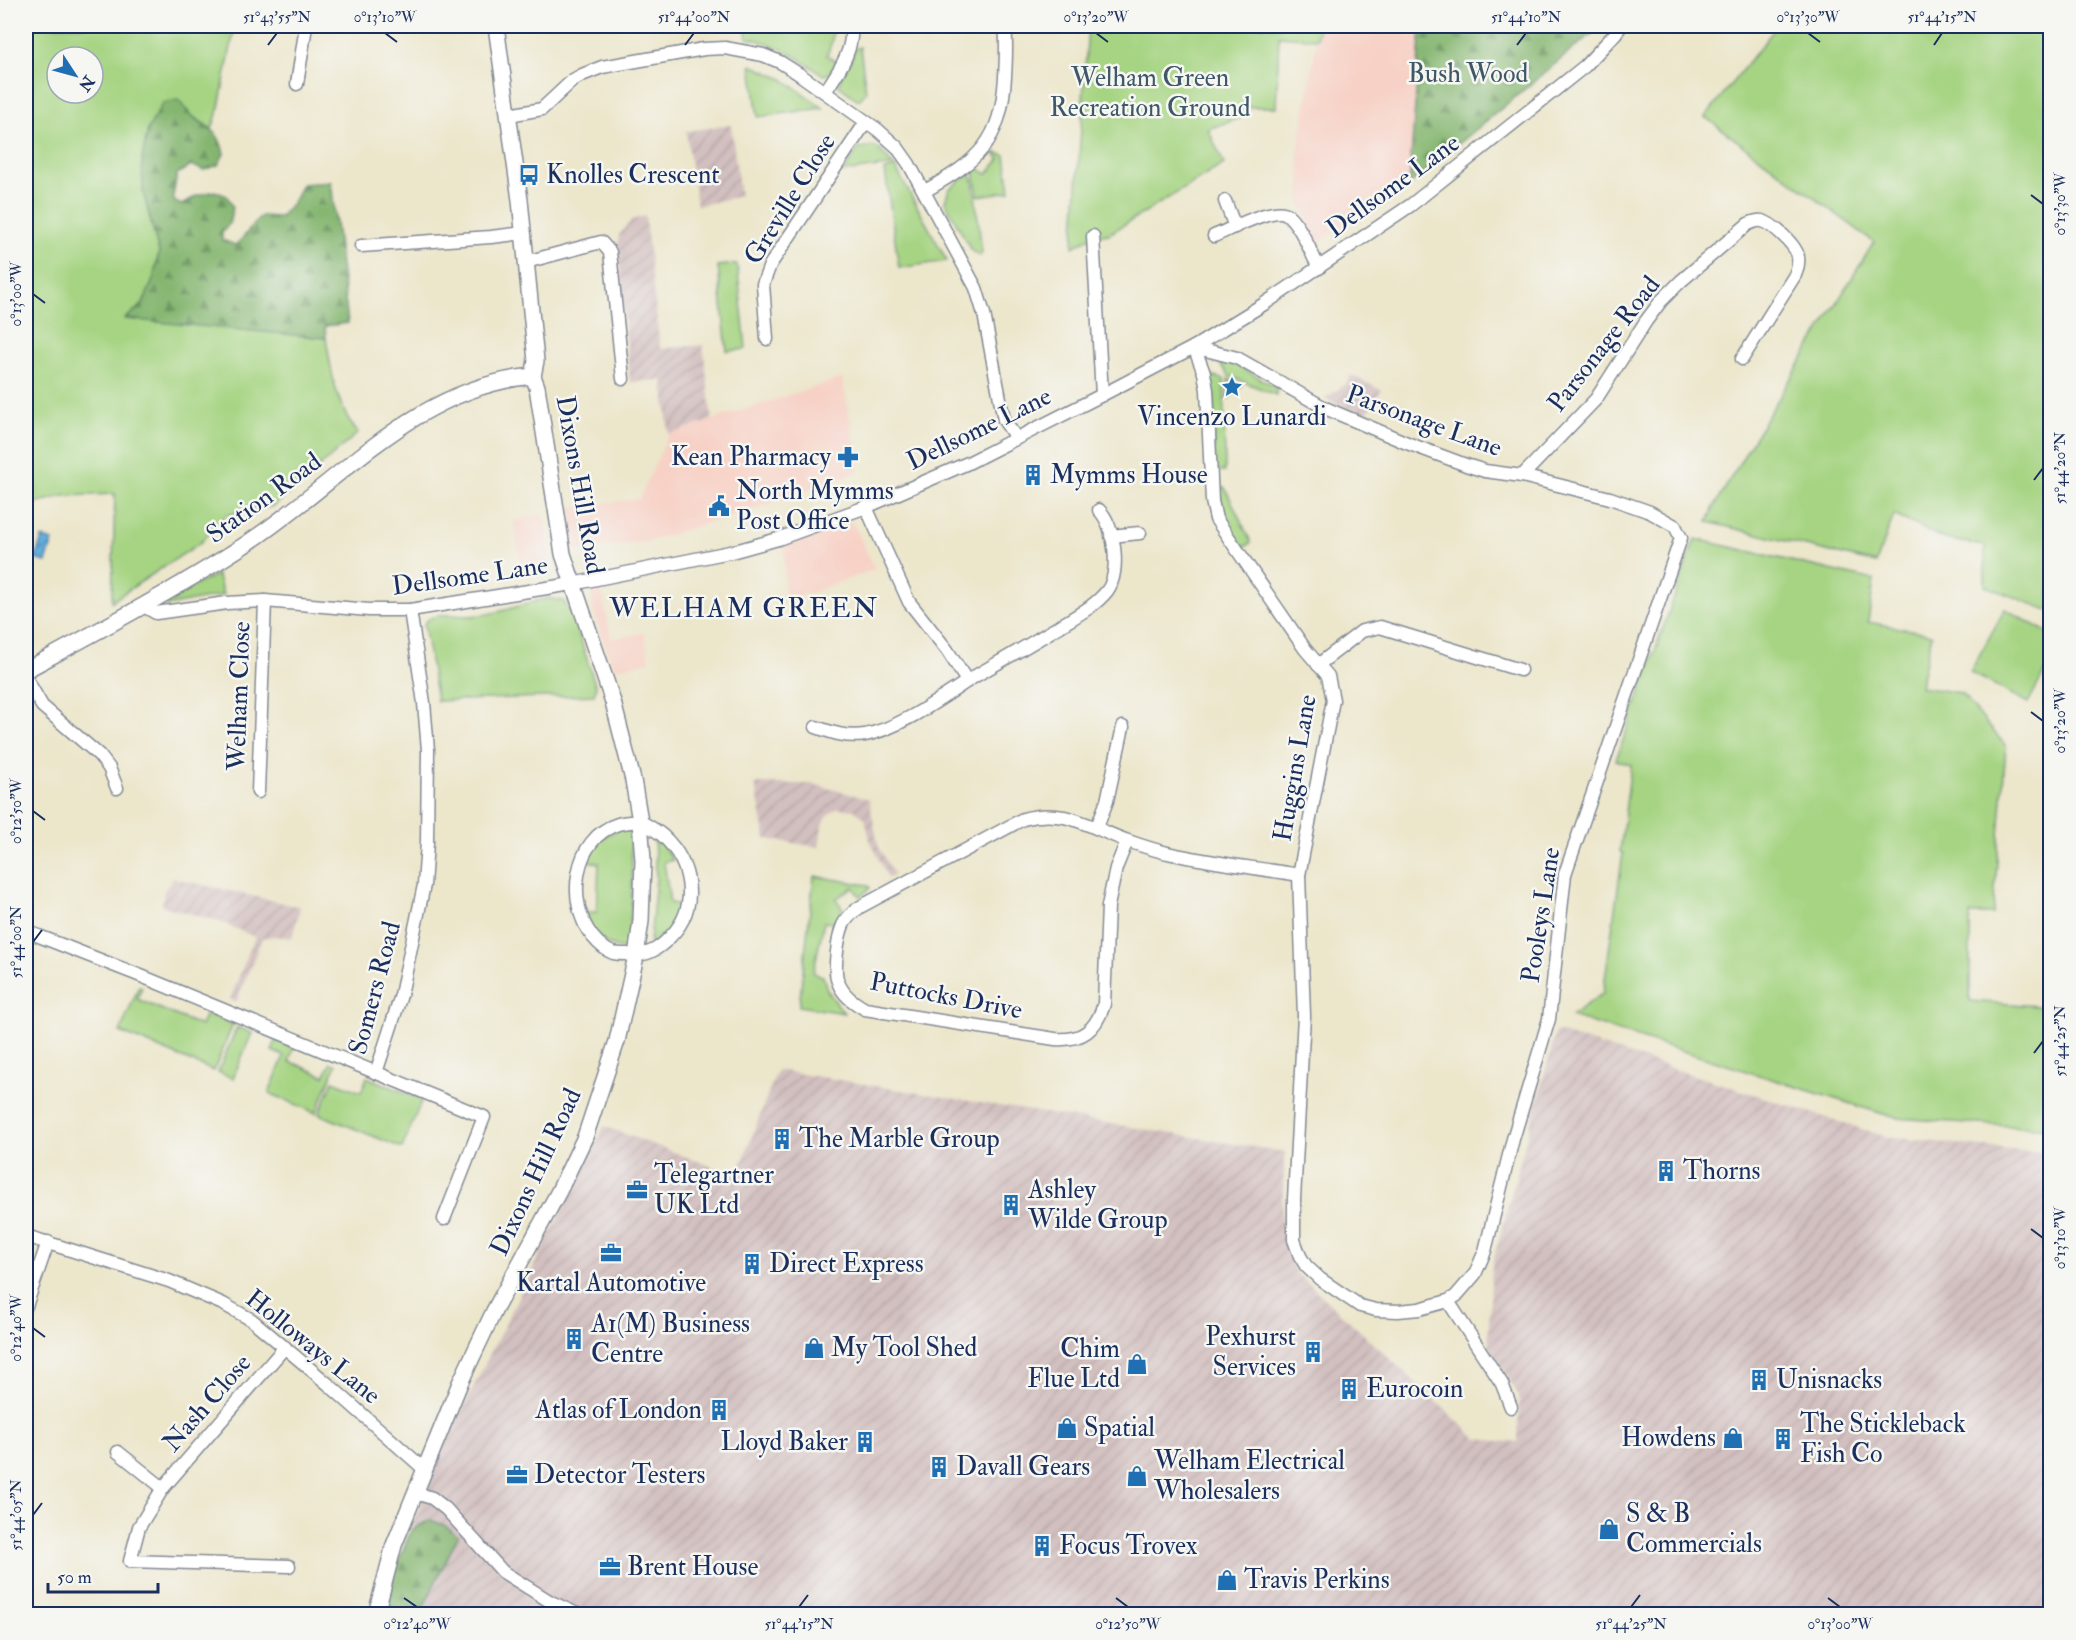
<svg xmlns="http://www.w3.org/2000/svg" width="2076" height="1640" font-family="'IM FELL Double Pica',serif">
  <defs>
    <pattern id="industrial-furrows" width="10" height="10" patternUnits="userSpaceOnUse" patternTransform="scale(1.5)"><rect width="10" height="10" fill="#d2bfbf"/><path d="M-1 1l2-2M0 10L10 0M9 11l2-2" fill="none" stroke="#b4a4a7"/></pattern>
    <pattern id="forest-firs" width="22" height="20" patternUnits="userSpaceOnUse" patternTransform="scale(1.5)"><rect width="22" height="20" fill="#84b670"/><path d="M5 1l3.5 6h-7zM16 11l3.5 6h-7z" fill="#6b945f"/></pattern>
    <pattern id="water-waves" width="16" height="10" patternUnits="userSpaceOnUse" patternTransform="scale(1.5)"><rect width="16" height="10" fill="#62aedb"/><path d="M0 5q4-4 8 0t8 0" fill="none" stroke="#508eb5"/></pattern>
  </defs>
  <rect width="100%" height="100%" fill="#f6f6f2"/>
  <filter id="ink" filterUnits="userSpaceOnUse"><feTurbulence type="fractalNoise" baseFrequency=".0167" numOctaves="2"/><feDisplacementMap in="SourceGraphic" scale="12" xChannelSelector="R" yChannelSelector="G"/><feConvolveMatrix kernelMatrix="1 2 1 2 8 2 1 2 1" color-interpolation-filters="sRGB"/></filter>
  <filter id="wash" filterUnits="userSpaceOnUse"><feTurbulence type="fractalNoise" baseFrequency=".008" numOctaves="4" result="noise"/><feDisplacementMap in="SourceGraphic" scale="24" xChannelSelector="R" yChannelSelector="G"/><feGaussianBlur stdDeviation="1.35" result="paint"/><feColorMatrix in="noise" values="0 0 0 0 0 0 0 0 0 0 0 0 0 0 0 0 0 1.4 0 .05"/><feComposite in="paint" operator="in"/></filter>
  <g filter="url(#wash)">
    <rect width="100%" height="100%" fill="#ece6cb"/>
    <!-- built -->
    <g fill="#f7d1c6">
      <polygon points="1319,26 1421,26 1409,185 1315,245 1301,205 1298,151"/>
      <polygon points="842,378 860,471 761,507 645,542 577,551 570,507 639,499 669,434"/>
      <polygon points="543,514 550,554 548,567 546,573 541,576 531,578 520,558 514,521"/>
      <polygon points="852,521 875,569 785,602 784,547"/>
      <polygon points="601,589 611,639 644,633 650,661 614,669 592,608 591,595 593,590"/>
    </g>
    <!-- industrial -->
    <g fill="url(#industrial-furrows)">
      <polygon points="731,125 740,196 697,206 686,131"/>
      <polygon points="645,216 660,349 703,345 712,420 669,434 663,380 630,382 618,245 619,235 631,220"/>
      <polygon points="1351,375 1381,390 1371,408 1364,416 1325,399 1346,384"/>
      <polygon points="755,784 812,784 869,799 878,845 894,875 888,878 870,840 865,818 854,810 838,808 829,814 822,825 819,847 766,839"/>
      <polygon points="173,878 300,907 292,938 274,936 262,938 236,1002 230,999 255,937 218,921 162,906 164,891"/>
      <polygon points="1556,1031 1887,1137 2033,1152 2050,1149 2050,1614 386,1614 394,1573 434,1466 604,1126 737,1176 777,1070 1285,1152 1281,1232 1295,1271 1477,1439 1518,1443 1519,1396 1488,1344 1492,1264"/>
    </g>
    <!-- green -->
    <g fill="#a6d482" stroke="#608270" stroke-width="1.5" fill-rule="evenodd">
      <path d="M26,26h209l-16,81 -7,22 -21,-14 -48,77 16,60 -6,28 -10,24 -17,14 200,20c5,33 10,69 32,95l-84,73 -48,9 -26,28 -88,58 3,-107 -51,2 -38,9zM57,57h36v36h-36z"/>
      <path d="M745,26h88l-1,15 -5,14 10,7 -8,12 -6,1c-24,-17 -46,-32 -76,-37z"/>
      <polygon points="1088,26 1319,26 1316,39 1279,36 1276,107 1243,107 1245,116 1208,129 1224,164 1109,234 1093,236 1073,247"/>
      <polygon points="1777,26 2050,26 2050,611 1985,586 1985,546 1945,539 1894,515 1876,563 1708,522 1714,507 1749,447 1874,242 1705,117"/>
      <path d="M860,47l6,45 -6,7h-3l-18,-13c2,-14 13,-23 16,-37z"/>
      <polygon points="751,65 783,79 823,108 758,117"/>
      <polygon points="873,146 879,149 893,165 843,172 858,149"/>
      <polygon points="993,152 1005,155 1010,191 978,196 974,171 977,167 987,174 1000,159"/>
      <polygon points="895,167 898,172 947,261 899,268 885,170"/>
      <polygon points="969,174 973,179 982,252 980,256 971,250 945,202 949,189"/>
      <polygon points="737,264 746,349 727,351 718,266"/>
      <polygon points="1218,361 1234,364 1276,387 1276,395 1229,376"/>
      <polygon points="1210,376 1224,379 1225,472 1217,470 1214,466 1214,394"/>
      <polygon points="1228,379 1242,386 1227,399"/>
      <path d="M1215,487l10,1 26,54 -4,4 -7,1c-13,-19 -21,-37 -25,-60z"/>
      <polygon points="1695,539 1874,580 1868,622 1932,634 1920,687 1961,693 2006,746 1993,914 1970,914 1970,1001 2050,1007 2050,1129 1896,1118 1571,1016 1603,993 1623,853 1620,852 1631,765 1616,760"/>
      <polygon points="217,574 223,595 167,606 165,601"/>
      <path d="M547,598l16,3 9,12 24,74 -2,8 -157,6 -13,-77c8,-13 31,-8 44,-8 27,-1 53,-11 79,-18z"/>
      <polygon points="2005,609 2050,634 2050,662 2028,703 1970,672"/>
      <path d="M624,826l6,3c3,39 3,79 -3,118l-4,2c-18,-2 -34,-18 -37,-37h11l2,-49 -13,-2 10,-20z"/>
      <path d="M654,838l5,2 14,20 -9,2 6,41 11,2c-4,17 -15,30 -29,40l-2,-3 6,-63z"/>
      <polygon points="814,876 868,885 870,888 860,897 853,887 836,899 843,909 834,923 824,922 813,973 823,976 827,990 844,1013 799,1006"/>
      <polygon points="139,986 142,987 137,999 201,1026 206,1013 233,1024 214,1071 120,1032"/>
      <polygon points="237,1027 252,1033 233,1078 218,1072"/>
      <polygon points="276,1040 294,1048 289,1061 324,1076 331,1063 336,1065 316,1113 269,1093 284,1056 272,1051"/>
      <polygon points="367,1077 422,1100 402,1148 319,1114 333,1081 361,1092"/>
    </g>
    <!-- forest -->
    <g fill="url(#forest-firs)" stroke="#507267" stroke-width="1.5">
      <polygon points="1421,26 1601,26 1409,185"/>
      <path d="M178,100c5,5 8,10 13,15 17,15 27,12 33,39l-6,11 -15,5 -12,-5 -14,9 -4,22 2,6 7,3 14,-9 19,-5 12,5 6,11 -4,17 -7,9v7l13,5c11,-8 16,-20 27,-29l18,1 14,-16 8,-17 29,-2 17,141 -23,3 1,12 -201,-19 18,-15 10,-24 6,-28 -16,-60 -1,-33 6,-30 15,-26z"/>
      <polygon points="430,1520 444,1525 458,1536 420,1614 386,1614 394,1573 411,1530"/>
    </g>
    <!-- water -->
    <polygon fill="url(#water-waves)" stroke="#3e6e9c" stroke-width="1.5" points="42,538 53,541 46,562 35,559"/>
  </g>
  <g filter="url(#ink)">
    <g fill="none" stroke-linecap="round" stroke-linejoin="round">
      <defs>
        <g id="minor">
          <polyline points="297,84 306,26"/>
          <path d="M825,92c13,-20 29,-41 26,-66"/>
          <polyline points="509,115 542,109 573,80 582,75 602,67 704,49 725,48 763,55 780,62 799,74 878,130 897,147 909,164 976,288 984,314 1004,420 1016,438"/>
          <path d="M925,191c54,-31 76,-49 80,-114 1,-17 2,-34 0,-51"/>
          <polyline points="1225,201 1235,227"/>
          <polyline points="1093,236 1102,395"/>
          <path d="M1214,236c15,-6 62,-32 74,-21 14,13 22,36 31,53"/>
          <polyline points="361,246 491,237 524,233"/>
          <polyline points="526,262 601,242 610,252 623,379"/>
          <polyline points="767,339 763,284 770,265 866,122"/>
          <polygon points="1194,347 1237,358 1325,408 1407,443 1466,465 1485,471 1522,476 1610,498 1650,512 1675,526 1681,538 1565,874 1549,1019 1513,1139 1485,1251 1475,1274 1456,1296 1448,1301 1419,1309 1398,1311 1376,1310 1360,1306 1320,1279 1306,1266 1300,1256 1294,1240 1294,1199 1304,1016 1299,875 1333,700 1328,676 1305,649 1216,519 1212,501 1207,390 1204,373"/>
          <path d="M1522,476l74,-77 50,-78 15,-20 20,-20 67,-57c5,-2 9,-4 14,-3 10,2 35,25 36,36 1,6 -1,13 -3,18l-53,84"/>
          <polyline points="866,507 909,602 947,650 967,681"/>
          <polyline points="1111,536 1140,533"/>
          <polyline points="145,604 149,609 156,613 227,603 265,601 369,610 410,610 572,584 735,551 778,539 866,507 968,463 1102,395 1194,347 1264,304 1411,205 1585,66 1615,34 1621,26"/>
          <polyline points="1318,665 1362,631 1380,627 1520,670"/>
          <polyline points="26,678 42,706 99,755 109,768 117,788"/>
          <path d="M816,727c17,6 31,11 49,8 37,-7 80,-40 112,-60 28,-16 55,-32 83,-49 16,-10 35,-20 47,-35 14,-18 8,-66 -8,-81"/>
          <polyline points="258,792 265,601"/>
          <path d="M640,821c8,5 16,9 23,15 29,27 37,71 7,101 -13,14 -25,20 -44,17 -4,0 -9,0 -13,-1 -9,-3 -16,-11 -21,-17 -26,-33 -19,-98 26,-112 7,-2 15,-2 22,-3z"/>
          <polyline points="1097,827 1107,801 1123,727"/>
          <path d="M1127,841l-11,27 -8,38 -4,98c-8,26 -22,37 -49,35l-190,-30c-12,-7 -22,-14 -27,-27 -5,-12 0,-45 5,-57 4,-8 10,-13 17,-18l163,-88c43,-12 67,9 105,22 14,5 30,10 44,13 42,9 85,14 127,21"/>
          <polyline points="26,931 141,976 484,1117 444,1219"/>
          <polyline points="376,1073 401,995 424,885 427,843 428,750 424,703 410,610"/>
          <polyline points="26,1236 169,1281 223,1304 252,1320 328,1384 424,1469"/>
          <polyline points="1448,1301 1502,1384 1511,1407"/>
          <polyline points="26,1306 48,1242"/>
          <polyline points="285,1347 163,1488 139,1527 130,1561 289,1566"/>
          <polyline points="118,1452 163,1488"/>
          <polyline points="416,1493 432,1498 446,1509 503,1572 551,1602 577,1614"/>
        </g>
        <g id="tertiary">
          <path d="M26,670c72,-39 147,-79 217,-124 94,-60 170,-159 290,-170"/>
          <polyline points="376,1614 394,1545 460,1383 494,1311 559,1191 585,1137 617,1041 636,956 641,921 643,860 640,821 633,780 613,702 563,554 537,387 533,376 536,361 520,200 496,26"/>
        </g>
      </defs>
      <!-- minor casing -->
      <use href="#minor" stroke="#848a94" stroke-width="15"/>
      <!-- tertiary casing -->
      <use href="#tertiary" stroke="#848a94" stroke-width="18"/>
      <!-- minor -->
      <use href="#minor" stroke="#fff" stroke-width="12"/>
      <!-- tertiary -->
      <use href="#tertiary" stroke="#fff" stroke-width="15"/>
    </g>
  </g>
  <!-- ticks -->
  <path fill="none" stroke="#1b2f5e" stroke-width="2" d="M385,33l12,9M1096,33l12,9M1808,33l12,9M268,45l9,-12M685,45l9,-12M1517,45l9,-12M1934,45l8,-12M2031,195l12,9M33,294l12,9M2034,480l9,-12M2031,712l12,9M33,811l12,9M33,942l9,-12M2034,1053l9,-12M2031,1229l12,9M33,1328l12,9M33,1515l9,-12M404,1598l13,9M1116,1598l12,9M1828,1598l12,9M799,1607l9,-12M1631,1607l9,-12"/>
  <!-- icons -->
  <defs>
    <symbol id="bus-bare" viewBox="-9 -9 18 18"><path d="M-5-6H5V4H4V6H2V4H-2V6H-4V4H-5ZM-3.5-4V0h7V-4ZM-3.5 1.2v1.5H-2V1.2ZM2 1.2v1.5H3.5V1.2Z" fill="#1f6fb2" stroke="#f6f6f2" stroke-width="2.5" paint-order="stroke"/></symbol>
    <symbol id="sight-bare" viewBox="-9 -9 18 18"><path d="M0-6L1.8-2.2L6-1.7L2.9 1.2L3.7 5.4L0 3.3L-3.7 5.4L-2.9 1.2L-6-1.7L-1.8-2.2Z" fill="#1f6fb2" stroke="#f6f6f2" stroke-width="2.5" paint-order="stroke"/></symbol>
    <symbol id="pharmacy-bare" viewBox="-9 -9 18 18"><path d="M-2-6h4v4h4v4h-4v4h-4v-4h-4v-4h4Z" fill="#1f6fb2" stroke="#f6f6f2" stroke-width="2.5" paint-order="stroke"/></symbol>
    <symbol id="building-bare" viewBox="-9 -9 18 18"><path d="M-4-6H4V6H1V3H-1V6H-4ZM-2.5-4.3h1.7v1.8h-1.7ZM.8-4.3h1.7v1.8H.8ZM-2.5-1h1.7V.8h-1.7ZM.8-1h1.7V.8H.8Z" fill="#1f6fb2" stroke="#f6f6f2" stroke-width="2.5" paint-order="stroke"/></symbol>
    <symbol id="civic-bare" viewBox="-9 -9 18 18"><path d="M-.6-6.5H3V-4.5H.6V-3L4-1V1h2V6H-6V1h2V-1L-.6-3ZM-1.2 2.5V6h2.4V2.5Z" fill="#1f6fb2" stroke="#f6f6f2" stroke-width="2.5" paint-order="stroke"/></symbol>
    <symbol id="office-bare" viewBox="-9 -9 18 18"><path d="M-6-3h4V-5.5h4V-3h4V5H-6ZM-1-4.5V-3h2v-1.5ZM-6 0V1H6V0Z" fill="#1f6fb2" stroke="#f6f6f2" stroke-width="2.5" paint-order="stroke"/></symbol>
    <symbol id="shop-bare" viewBox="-9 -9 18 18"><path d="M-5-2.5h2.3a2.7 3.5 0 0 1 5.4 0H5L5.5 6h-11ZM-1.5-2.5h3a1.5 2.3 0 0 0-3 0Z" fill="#1f6fb2" stroke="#f6f6f2" stroke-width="2.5" paint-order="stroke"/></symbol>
  </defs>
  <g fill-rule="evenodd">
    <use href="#bus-bare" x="514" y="160" width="30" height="30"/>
    <use href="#sight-bare" x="1217" y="372" width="30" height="30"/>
    <use href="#pharmacy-bare" x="833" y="442" width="30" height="30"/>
    <use href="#building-bare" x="1018" y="460" width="30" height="30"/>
    <use href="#civic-bare" x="704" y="491" width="30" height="30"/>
    <use href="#building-bare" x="767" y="1124" width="30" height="30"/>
    <use href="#building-bare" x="1651" y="1156" width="30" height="30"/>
    <use href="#office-bare" x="622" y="1175" width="30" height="30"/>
    <use href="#building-bare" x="996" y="1190" width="30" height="30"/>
    <use href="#office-bare" x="596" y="1238" width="30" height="30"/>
    <use href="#building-bare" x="737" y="1249" width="30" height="30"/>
    <use href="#building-bare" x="559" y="1324" width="30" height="30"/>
    <use href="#shop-bare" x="799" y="1333" width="30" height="30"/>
    <use href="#building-bare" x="1298" y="1337" width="30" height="30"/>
    <use href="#shop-bare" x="1122" y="1349" width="30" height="30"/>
    <use href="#building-bare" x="1744" y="1365" width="30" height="30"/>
    <use href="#building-bare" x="1334" y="1374" width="30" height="30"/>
    <use href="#building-bare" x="704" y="1395" width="30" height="30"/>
    <use href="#shop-bare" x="1052" y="1413" width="30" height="30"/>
    <use href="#shop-bare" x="1718" y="1423" width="30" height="30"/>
    <use href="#building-bare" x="1768" y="1424" width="30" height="30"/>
    <use href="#building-bare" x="850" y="1427" width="30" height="30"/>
    <use href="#building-bare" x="924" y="1452" width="30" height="30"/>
    <use href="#office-bare" x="502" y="1460" width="30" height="30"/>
    <use href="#shop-bare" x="1122" y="1461" width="30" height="30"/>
    <use href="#shop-bare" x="1594" y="1514" width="30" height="30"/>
    <use href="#building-bare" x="1027" y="1531" width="30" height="30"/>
    <use href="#office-bare" x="595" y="1552" width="30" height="30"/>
    <use href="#shop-bare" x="1212" y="1565" width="30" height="30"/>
  </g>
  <g text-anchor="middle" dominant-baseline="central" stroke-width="5" stroke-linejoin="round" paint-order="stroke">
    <!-- park labels -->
    <g font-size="26" fill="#3e5867" stroke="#f6f6f2">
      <text x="1468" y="74">Bush Wood</text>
      <text x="1150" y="78">Welham Green<tspan x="1150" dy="30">Recreation Ground</tspan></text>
    </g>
    <!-- poi labels -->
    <g font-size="26" fill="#1b2f5e" stroke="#f6f6f2" text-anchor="start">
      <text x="546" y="175">Knolles Crescent</text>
      <text x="1232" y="417" text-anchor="middle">Vincenzo Lunardi</text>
      <text x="831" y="457" text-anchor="end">Kean Pharmacy</text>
      <text x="1050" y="475">Mymms House</text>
      <text x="736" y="491">North Mymms<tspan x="736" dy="30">Post Office</tspan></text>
      <text x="799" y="1139">The Marble Group</text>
      <text x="1683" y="1171">Thorns</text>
      <text x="654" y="1175">Telegartner<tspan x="654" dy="30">UK Ltd</tspan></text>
      <text x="1028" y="1190">Ashley<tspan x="1028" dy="30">Wilde Group</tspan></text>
      <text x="769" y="1264">Direct Express</text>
      <text x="611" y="1283" text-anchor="middle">Kartal Automotive</text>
      <text x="591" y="1324">A1(M) Business<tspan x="591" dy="30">Centre</tspan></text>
      <text x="1296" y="1337" text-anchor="end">Pexhurst<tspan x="1296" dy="30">Services</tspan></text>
      <text x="831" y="1348">My Tool Shed</text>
      <text x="1120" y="1349" text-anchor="end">Chim<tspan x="1120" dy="30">Flue Ltd</tspan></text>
      <text x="1776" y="1380">Unisnacks</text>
      <text x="1366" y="1389">Eurocoin</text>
      <text x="702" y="1410" text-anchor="end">Atlas of London</text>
      <text x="1800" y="1424">The Stickleback<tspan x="1800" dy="30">Fish Co</tspan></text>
      <text x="1084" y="1428">Spatial</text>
      <text x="1716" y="1438" text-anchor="end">Howdens</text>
      <text x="848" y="1442" text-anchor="end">Lloyd Baker</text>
      <text x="1154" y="1461">Welham Electrical<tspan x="1154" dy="30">Wholesalers</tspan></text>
      <text x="956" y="1467">Davall Gears</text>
      <text x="534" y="1475">Detector Testers</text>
      <text x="1626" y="1514">S &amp; B<tspan x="1626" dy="30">Commercials</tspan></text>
      <text x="1059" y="1546">Focus Trovex</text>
      <text x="627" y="1567">Brent House</text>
      <text x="1244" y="1580">Travis Perkins</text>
    </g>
    <!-- street labels -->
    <g font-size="26" fill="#1b2f5e" stroke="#f6f6f2">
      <text transform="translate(1393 186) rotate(-36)">Dellsome Lane</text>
      <text transform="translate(790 199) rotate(-58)">Greville Close</text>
      <text transform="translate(1604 344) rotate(-52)">Parsonage Road</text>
      <text transform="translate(1424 421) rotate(20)">Parsonage Lane</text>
      <text transform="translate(979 429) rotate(-26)">Dellsome Lane</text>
      <text transform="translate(580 485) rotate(80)">Dixons Hill Road</text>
      <text transform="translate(264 498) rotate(-36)">Station Road</text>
      <text transform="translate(470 576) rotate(-8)">Dellsome Lane</text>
      <text transform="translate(239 696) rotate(-88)">Welham Close</text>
      <text transform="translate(1295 768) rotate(-80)">Huggins Lane</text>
      <text transform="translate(1541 915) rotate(-81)">Pooleys Lane</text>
      <text transform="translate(375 988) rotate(-75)">Somers Road</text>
      <text transform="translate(946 996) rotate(11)">Puttocks Drive</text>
      <text transform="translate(536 1172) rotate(-65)">Dixons Hill Road</text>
      <text transform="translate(313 1347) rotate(39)">Holloways Lane</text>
      <text transform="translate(207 1403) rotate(-49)">Nash Close</text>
    </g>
    <!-- quarter labels -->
    <g font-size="28" letter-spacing="1.5" fill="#1b2f5e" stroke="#f6f6f2">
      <text x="744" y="608">WELHAM GREEN</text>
    </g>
  </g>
  <!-- margin -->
  <rect width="2076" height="1640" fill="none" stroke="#f6f6f2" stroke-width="66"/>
  <!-- north arrow -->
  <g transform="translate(75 75) rotate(126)"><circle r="28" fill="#f6f6f2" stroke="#9ea6b7" stroke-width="1.5"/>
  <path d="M0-4.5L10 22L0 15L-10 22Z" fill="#1f6fb2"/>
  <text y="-9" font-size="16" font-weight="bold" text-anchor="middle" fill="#1b2f5e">N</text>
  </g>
  <!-- scale -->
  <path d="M48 1583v9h110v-9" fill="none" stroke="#1b2f5e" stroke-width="3"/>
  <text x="57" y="1583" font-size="18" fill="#1b2f5e" stroke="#f6f6f2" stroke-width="4.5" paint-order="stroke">50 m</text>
  <rect x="33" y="33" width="2010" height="1574" fill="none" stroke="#1b2f5e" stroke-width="2"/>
  <g font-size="15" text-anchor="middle" fill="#1b2f5e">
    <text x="277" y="22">51°43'55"N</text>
    <text x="385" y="22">0°13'10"W</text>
    <text x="694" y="22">51°44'00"N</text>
    <text x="1096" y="22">0°13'20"W</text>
    <text x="1526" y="22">51°44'10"N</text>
    <text x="1808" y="22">0°13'30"W</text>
    <text x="1942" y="22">51°44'15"N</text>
    <text transform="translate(2060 204) rotate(-90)" y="5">0°13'30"W</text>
    <text transform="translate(16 294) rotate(-90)" y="5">0°13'00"W</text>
    <text transform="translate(2060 468) rotate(-90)" y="5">51°44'20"N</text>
    <text transform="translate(2060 721) rotate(-90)" y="5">0°13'20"W</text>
    <text transform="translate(16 811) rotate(-90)" y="5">0°12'50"W</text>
    <text transform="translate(16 942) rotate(-90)" y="5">51°44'00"N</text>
    <text transform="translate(2060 1041) rotate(-90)" y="5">51°44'25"N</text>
    <text transform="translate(2060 1238) rotate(-90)" y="5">0°13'10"W</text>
    <text transform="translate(16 1328) rotate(-90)" y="5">0°12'40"W</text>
    <text transform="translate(16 1515) rotate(-90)" y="5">51°44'05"N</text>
    <text x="417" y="1629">0°12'40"W</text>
    <text x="799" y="1629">51°44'15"N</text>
    <text x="1128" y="1629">0°12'50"W</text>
    <text x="1631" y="1629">51°44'25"N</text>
    <text x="1840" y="1629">0°13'00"W</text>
  </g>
</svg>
